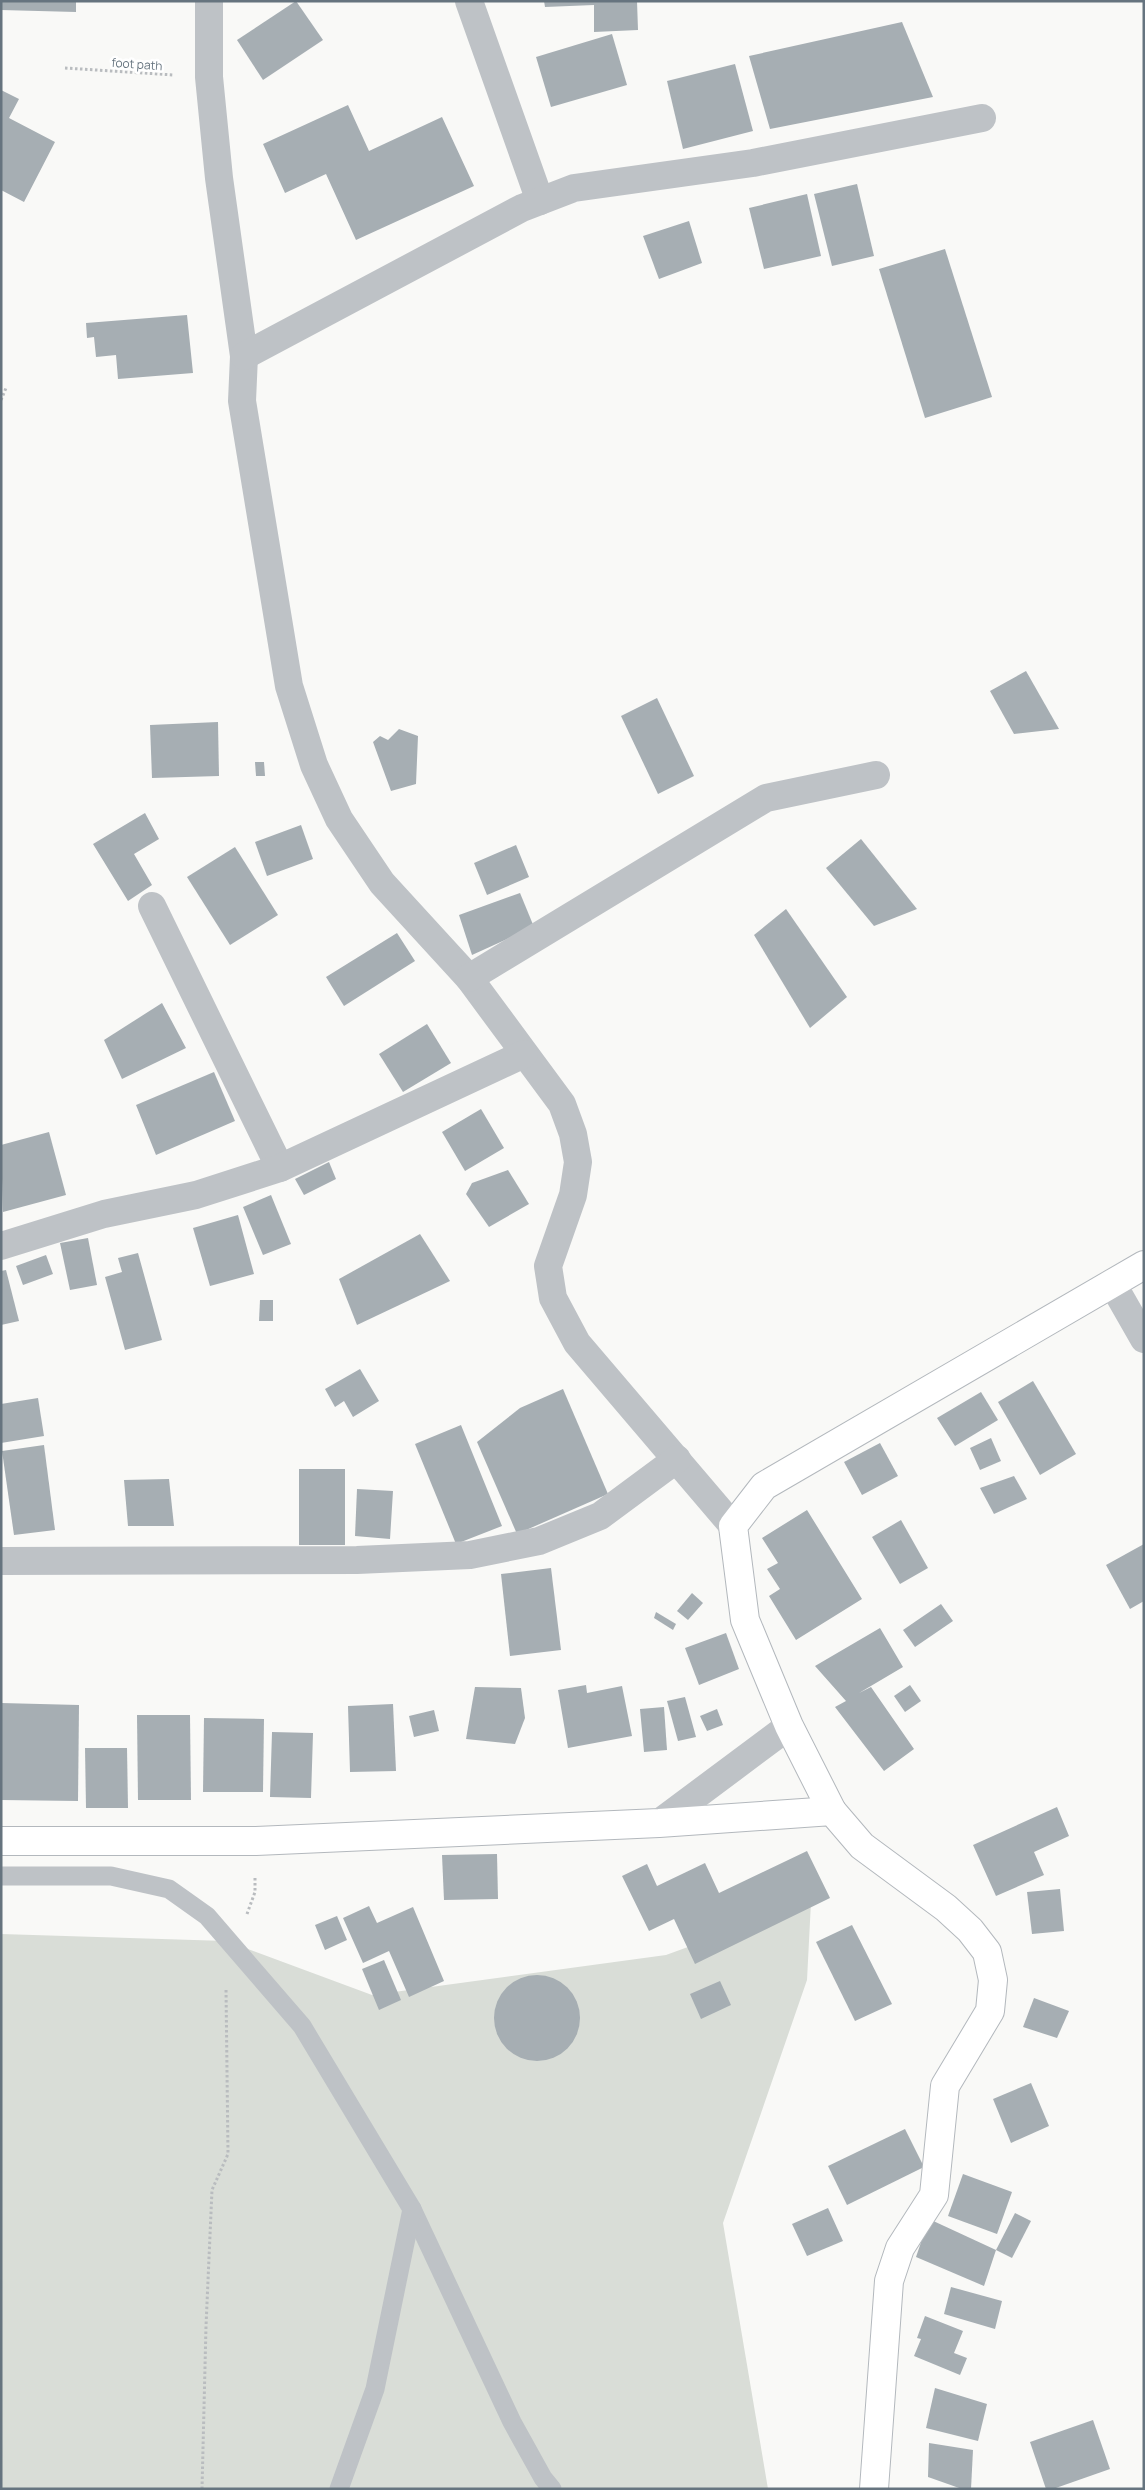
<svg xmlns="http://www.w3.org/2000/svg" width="1145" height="2490" font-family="Manrope,sans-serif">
  <rect width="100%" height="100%" fill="#f9f9f7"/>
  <!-- green -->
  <polygon fill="#d9ddd7" points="811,1902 807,1980 723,2223 768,2489 1,2489 1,1934 226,1941 372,1995 666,1955"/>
  <!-- building -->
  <g fill="#a6aeb3">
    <polygon points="1,1 76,1 76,12 1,10"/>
    <polygon points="296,1 323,40 263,80 237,40"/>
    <polygon points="544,1 637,1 638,30 594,32 594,5 545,7"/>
    <polygon points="902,22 933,97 770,129 749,56"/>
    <polygon points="612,34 627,85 551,107 536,57"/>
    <polygon points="735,64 753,131 683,149 667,81"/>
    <polygon points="1,90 19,99 9,118 55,142 24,202 1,190"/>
    <polygon points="348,105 369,151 442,117 474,186 356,240 326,174 285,193 263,144"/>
    <polygon points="857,184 874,256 832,266 814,194"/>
    <polygon points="807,194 821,256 764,269 749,208"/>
    <polygon points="689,221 702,263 659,279 643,236"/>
    <polygon points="945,249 992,397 925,418 879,269"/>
    <polygon points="187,315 193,373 118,379 116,355 96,357 94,337 87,338 86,323"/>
    <polygon points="1026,671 1059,729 1014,734 990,691"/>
    <polygon points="657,698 694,776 658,794 621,716"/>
    <polygon points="218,722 219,776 152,778 150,725"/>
    <polygon points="399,729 418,736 416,784 391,791 373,742 380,736 388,740"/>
    <polygon points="255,762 264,762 265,776 256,776"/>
    <polygon points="145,813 159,839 134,854 152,885 128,901 93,844"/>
    <polygon points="301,825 313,859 267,876 255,842"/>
    <polygon points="861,839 917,909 874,926 826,868"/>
    <polygon points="516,845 529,877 487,895 474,863"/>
    <polygon points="235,847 278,915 230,945 187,877"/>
    <polygon points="520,893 534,927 472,955 459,915"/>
    <polygon points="786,909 847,997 810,1028 754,935"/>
    <polygon points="397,933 415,961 344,1006 326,977"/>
    <polygon points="162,1003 186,1048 122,1079 104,1040"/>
    <polygon points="427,1024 451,1063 403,1092 379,1054"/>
    <polygon points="214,1072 235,1121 156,1155 136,1105"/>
    <polygon points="481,1109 504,1148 465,1171 442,1132"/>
    <polygon points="49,1132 66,1195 3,1212 1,1145"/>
    <polygon points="329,1162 336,1179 304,1195 295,1179"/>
    <polygon points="508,1170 529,1204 489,1227 466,1194 472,1183"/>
    <polygon points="271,1195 291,1244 263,1255 243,1207"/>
    <polygon points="238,1215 254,1274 210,1286 193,1228"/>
    <polygon points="420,1234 450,1281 357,1325 339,1279"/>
    <polygon points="88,1238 97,1285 70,1290 60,1243"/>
    <polygon points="138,1253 162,1340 125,1350 105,1277 122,1272 118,1258"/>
    <polygon points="46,1255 53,1274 23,1285 16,1266"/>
    <polygon points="6,1270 19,1321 1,1325 1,1271"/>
    <polygon points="260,1300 273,1300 273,1321 259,1321"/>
    <polygon points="360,1369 379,1401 353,1417 344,1401 335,1407 325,1389"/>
    <polygon points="1033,1381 1076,1454 1040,1475 998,1402"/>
    <polygon points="563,1389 608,1494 517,1534 477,1442 520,1408"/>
    <polygon points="981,1392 998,1420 955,1446 937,1418"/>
    <polygon points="38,1398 44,1436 1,1443 1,1404"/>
    <polygon points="461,1425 502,1526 456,1544 415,1444"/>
    <polygon points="991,1438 1001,1461 980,1470 970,1448"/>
    <polygon points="880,1443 898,1476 862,1495 844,1462"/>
    <polygon points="44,1445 55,1530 14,1535 2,1451"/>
    <rect x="299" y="1469" width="46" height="76"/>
    <polygon points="1014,1476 1027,1499 994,1514 980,1488"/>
    <polygon points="169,1479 174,1526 128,1526 124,1480"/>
    <polygon points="357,1489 393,1491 390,1539 355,1536"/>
    <polygon points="807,1510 862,1599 796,1640 769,1596 780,1589 767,1569 778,1563 762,1538"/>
    <polygon points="901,1520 928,1568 900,1584 872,1537"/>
    <polygon points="1144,1544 1144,1601 1130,1609 1106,1565"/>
    <polygon points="551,1568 561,1650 510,1656 501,1574"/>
    <polygon points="692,1593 703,1603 688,1620 677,1611"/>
    <polygon points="941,1604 953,1621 915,1647 903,1630"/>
    <polygon points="656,1612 676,1624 673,1630 654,1618"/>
    <polygon points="880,1628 903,1667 859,1693 871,1687 914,1749 884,1771 835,1707 846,1701 815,1666"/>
    <polygon points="726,1633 739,1669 699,1685 685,1648"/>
    <polygon points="586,1685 587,1693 622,1686 632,1736 568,1748 558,1690"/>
    <polygon points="910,1685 921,1701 905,1712 894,1696"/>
    <polygon points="475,1687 521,1688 525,1718 515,1744 466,1739"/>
    <polygon points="685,1697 696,1737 678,1741 667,1701"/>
    <polygon points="1,1703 79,1705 78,1801 1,1800"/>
    <polygon points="393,1704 396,1771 350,1772 348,1706"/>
    <polygon points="664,1707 667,1750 644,1752 640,1709"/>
    <polygon points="717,1709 723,1725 707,1731 700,1716"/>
    <polygon points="434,1710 439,1731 414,1737 409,1716"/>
    <polygon points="137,1715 190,1715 191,1800 138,1800"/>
    <polygon points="204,1718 264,1719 263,1792 203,1792"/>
    <polygon points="272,1732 313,1733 311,1798 270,1797"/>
    <polygon points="85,1748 127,1748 128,1808 86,1808"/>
    <polygon points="1057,1807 1069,1836 1034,1852 1044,1875 996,1896 973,1845"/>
    <polygon points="807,1851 830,1898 695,1964 674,1919 649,1931 622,1876 647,1864 657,1886 705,1863 719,1893"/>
    <polygon points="497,1854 498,1899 444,1900 442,1855"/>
    <polygon points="1060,1889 1064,1931 1032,1934 1027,1892"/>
    <polygon points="369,1906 377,1923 413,1907 444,1981 409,1997 389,1951 363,1963 343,1918"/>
    <polygon points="337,1916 347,1940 325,1950 315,1925"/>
    <polygon points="852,1925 892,2004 855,2021 816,1942"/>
    <polygon points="384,1960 401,2000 379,2010 362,1969"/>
    <circle cx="537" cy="2018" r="43"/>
    <polygon points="720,1981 731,2005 701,2019 690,1994"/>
    <polygon points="1034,1998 1069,2011 1057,2038 1023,2027"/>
    <polygon points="1031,2083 1049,2126 1011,2143 993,2099"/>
    <polygon points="905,2129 924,2167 847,2205 828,2166"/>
    <polygon points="963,2174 1012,2192 997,2234 948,2216"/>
    <polygon points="828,2208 843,2241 807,2256 792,2224"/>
    <polygon points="1015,2213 1031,2221 1012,2258 996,2250"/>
    <polygon points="929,2219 996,2250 984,2286 916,2257"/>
    <polygon points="951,2287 1002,2301 995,2329 944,2314"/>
    <polygon points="925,2316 963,2331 954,2353 967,2358 960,2375 914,2356 921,2339 917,2338"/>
    <polygon points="935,2388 987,2404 978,2441 926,2428"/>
    <polygon points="1093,2420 1110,2469 1053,2489 1046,2489 1030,2442"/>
    <polygon points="929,2443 973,2450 971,2489 962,2489 928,2477"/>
  </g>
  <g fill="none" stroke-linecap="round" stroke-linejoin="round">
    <defs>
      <g id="secondary">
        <polyline points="832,1811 789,1726 745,1620 733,1526 764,1486 1144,1265"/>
        <polyline points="1,1841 256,1841 659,1823 832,1811 862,1846 946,1908 970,1930 987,1952 993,1980 990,2011 945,2086 934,2195 900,2248 889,2281 874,2489"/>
      </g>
    </defs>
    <!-- secondary casing -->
    <use href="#secondary" stroke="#b3b8bd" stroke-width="30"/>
    <!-- path -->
    <g stroke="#b9bcbf" stroke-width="3" stroke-dasharray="2.5 2.5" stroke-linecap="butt">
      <polyline points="65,68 174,75"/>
      <polyline points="1,400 6,388"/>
      <polyline points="247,1914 255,1892 255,1877"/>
      <polyline points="202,2489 206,2326 212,2190 228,2154 226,1988"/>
    </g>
    <!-- lane -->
    <g stroke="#bec2c6" stroke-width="19">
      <polyline points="1,1876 111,1876 169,1889 207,1916 302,2026 412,2209 512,2422 543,2478 552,2489"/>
      <polyline points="339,2489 375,2389 412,2209"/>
    </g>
    <!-- street -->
    <g stroke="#bec2c6" stroke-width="28">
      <polyline points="209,1 209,77 219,178 244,356 242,401 289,686 314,765 339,819 382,883 469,978 562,1104 573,1134 578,1162 573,1195 548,1266 553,1298 577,1343 733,1526"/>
      <polyline points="469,1 540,201"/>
      <polyline points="244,356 522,208 574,188 753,163 982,118"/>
      <polyline points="152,906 280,1168"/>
      <polyline points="469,978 766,798 876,775"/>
      <polyline points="1,1246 104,1214 196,1195 280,1168 524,1054"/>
      <polyline points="1112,1283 1144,1339"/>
      <polyline points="1,1561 357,1560 470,1555 539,1541 600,1516 677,1459"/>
      <polyline points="659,1823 789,1726"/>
    </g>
    <!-- secondary -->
    <use href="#secondary" stroke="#fff" stroke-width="28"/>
  </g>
  <g text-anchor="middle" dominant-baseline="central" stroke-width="5" stroke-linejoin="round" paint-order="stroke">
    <!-- street labels -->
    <g font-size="12" fill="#66747f" stroke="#fff">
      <text transform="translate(137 64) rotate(4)">foot path</text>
    </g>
  </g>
  <!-- border -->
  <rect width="1145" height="2490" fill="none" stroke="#66747f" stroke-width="5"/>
</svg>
